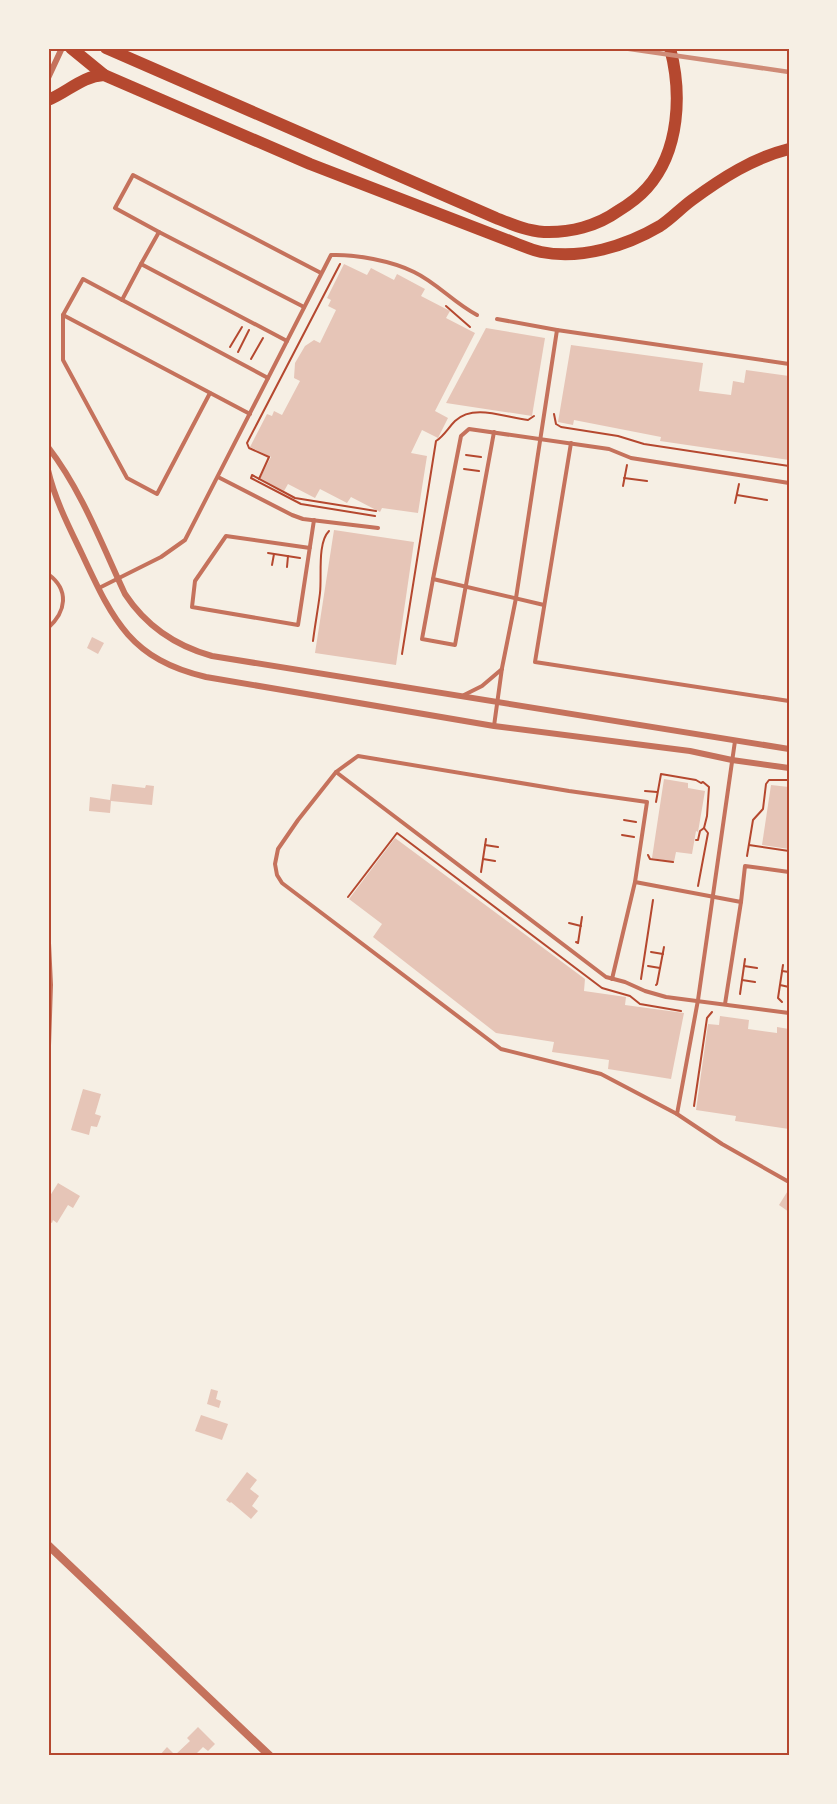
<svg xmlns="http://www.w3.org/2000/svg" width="837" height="1804" font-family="Rubik,sans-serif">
  <rect width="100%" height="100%" fill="#f6efe4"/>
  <!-- building -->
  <g fill="#e6c5b7">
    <polygon points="344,264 367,275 371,268 394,280 397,274 425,289 421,296 450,311 446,318 475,333 435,411 448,418 438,438 422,430 411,453 427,456 418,513 382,508 380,512 351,497 347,503 320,489 315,498 288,484 284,491 260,478 271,457 250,447 267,414 272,416 274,411 282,415 300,381 294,378 295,363 305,346 314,340 320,343 336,310 328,306 331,300 327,298"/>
    <polygon points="486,328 545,338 532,416 446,403"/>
    <polygon points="571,345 703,363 699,391 731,395 733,381 744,383 746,370 789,376 789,460 660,441 661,437 574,420 573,425 558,422"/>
    <polygon points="334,530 414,542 396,665 315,653"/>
    <polygon points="92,637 104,643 98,654 87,648"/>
    <polygon points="664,779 688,783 688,788 705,791 698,832 696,831 692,854 676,852 674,862 652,858"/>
    <polygon points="112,784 145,788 146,785 154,786 152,805 111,801 110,813 89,811 90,797 110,800"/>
    <polygon points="771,785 789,787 789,849 762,845"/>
    <polygon points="395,838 585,979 584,991 626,997 625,1005 684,1013 671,1079 608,1069 609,1060 552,1052 554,1042 496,1033 373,937 382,924 349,899"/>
    <polygon points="720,1016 749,1020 748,1029 777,1033 777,1027 789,1029 789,1129 735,1121 736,1116 696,1110 708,1024 719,1025"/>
    <polygon points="83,1089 101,1094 95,1114 101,1116 97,1127 91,1126 89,1135 71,1130"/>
    <polygon points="58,1183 80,1196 73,1208 68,1205 57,1223 53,1220 52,1223 48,1221 48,1199"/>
    <polygon points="789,1189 789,1212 779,1205"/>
    <polygon points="211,1389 218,1391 216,1399 221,1401 219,1408 207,1404"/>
    <polygon points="201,1415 228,1424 222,1440 195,1431"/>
    <polygon points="247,1472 257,1480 250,1489 259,1496 252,1506 258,1511 251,1519 231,1502 230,1503 226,1500"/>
    <polygon points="198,1727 215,1744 208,1751 203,1747 194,1756 162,1756 160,1755 167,1747 175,1755 190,1741 187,1738"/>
  </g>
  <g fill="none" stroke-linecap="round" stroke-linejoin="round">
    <!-- path -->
    <g stroke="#b5482f" stroke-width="2">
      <polyline points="446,306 470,327"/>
      <polyline points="230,347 242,327"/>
      <polyline points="238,352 249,330"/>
      <polyline points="251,359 263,338"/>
      <polyline points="554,414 556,424 561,427 618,436 644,444 789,466"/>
      <polyline points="466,455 481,457"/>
      <polyline points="464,469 479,471"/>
      <polyline points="624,478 647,481"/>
      <polyline points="259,479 269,457 249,448 247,443 340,264"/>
      <polyline points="623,486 627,465"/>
      <polyline points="737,495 767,500"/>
      <polyline points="735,503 739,484"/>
      <polyline points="375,516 301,504 251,478 252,475 295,498 376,511"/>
      <polyline points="268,553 300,558"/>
      <polyline points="272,565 274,554"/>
      <polyline points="287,567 288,556"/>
      <path d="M313,641c2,-16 5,-32 7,-48 2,-17 -3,-50 9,-62"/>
      <path d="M402,654l34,-213c8,-5 12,-13 19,-20 19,-18 51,-3 73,-1l6,-4"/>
      <polyline points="645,791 657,792"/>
      <polyline points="656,802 661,774 696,780 701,783 703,782 709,787 707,816 704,828 708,833 698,886"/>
      <polyline points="624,820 636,822"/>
      <polyline points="622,835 634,837"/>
      <polyline points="696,840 698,840 700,831 704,828"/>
      <polyline points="485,845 498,847"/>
      <polyline points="749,845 789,851"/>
      <polyline points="648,855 650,859 673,862"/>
      <polyline points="747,856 753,820 763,809 766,784 769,780 789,780"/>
      <polyline points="483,859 495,861"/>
      <polyline points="481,872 486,839"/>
      <polyline points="348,897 397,833 602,988 630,996 640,1004 681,1011"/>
      <polyline points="569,923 581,926"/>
      <polyline points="576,942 578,943 582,917"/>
      <polyline points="651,952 663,954"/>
      <polyline points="648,966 660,968"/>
      <polyline points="744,966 757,968"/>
      <polyline points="782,971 789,972"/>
      <polyline points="641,979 653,900"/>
      <polyline points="742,980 755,982"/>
      <polyline points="656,985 657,984 664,947"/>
      <polyline points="780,985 789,987"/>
      <polyline points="740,994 745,959"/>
      <polyline points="782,1002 778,998 783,965"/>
      <polyline points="694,1106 707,1018 712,1012"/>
    </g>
    <!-- service -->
    <g stroke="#c5725c" stroke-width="4">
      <polyline points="159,232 115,208 133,175 321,273"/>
      <polyline points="122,300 141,264"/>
      <polyline points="63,315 63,360 127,478 157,494 210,393"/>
      <polyline points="497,319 557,330"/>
      <polyline points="287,341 141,264 159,232 304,307"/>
      <polyline points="250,414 63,315 83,279 268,378"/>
      <polyline points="571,443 535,662 789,701"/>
      <polyline points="218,477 292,515 303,519 378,528"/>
      <polyline points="310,548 226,536 195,581 192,607 298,625 314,520"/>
      <path d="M48,574c22,16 18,38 0,54"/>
      <polyline points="433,579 422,639 455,645 494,432"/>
      <path d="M99,588l62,-31 24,-17 146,-285c24,-1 61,6 83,17 23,11 40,31 63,43"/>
      <polyline points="544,605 433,579 461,436 469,429 609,449 631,458 789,483"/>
      <polyline points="464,695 482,686 502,669"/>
      <polyline points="494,726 502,668 516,598 557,330 789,364"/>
      <polyline points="735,741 698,1000 677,1114 722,1144 789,1182"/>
      <polyline points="336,772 358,756 569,791 647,802 635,882 612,979"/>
      <polyline points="635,882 741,902 745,866 789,872"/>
      <polyline points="725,1004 741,902"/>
      <polyline points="677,1114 601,1074 501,1049 282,883 277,875 275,864 278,849 298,820 336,772 606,977 625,982 645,991 666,997 789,1013"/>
    </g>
    <!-- minor -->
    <g stroke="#c5725c" stroke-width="6">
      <polyline points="48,78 62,48"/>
      <path d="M48,447c34,44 54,98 77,147 21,32 51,52 87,62l577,93"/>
      <path d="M48,470c7,30 21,57 34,84 31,66 48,105 124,123l288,49 196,25 42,9 57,8"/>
      <polyline points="48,943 50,985 48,1046"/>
    </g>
    <!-- tertiary -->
    <polyline stroke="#c5725c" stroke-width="8" points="48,1545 270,1756"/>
    <!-- motorway -->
    <g stroke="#b5482f" stroke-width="12">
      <polyline points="71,48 104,75"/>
      <path d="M106,48l390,170c15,6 31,13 48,14 26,1 53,-6 74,-21 10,-6 21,-14 29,-23 33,-37 35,-95 23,-140"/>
      <path d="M48,100c20,-8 34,-24 56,-25l206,89 205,79c8,3 17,7 26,9 40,8 85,-6 119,-26 11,-7 21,-18 32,-26 30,-22 61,-42 97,-51"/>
    </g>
    <!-- rail -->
    <polyline stroke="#cf8b77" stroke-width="4.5" points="623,48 789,72"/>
  </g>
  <!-- border -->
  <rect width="837" height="1804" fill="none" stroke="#f6efe4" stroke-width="99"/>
  <rect x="50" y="50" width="738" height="1704" fill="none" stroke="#b5482f" stroke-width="2"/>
</svg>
